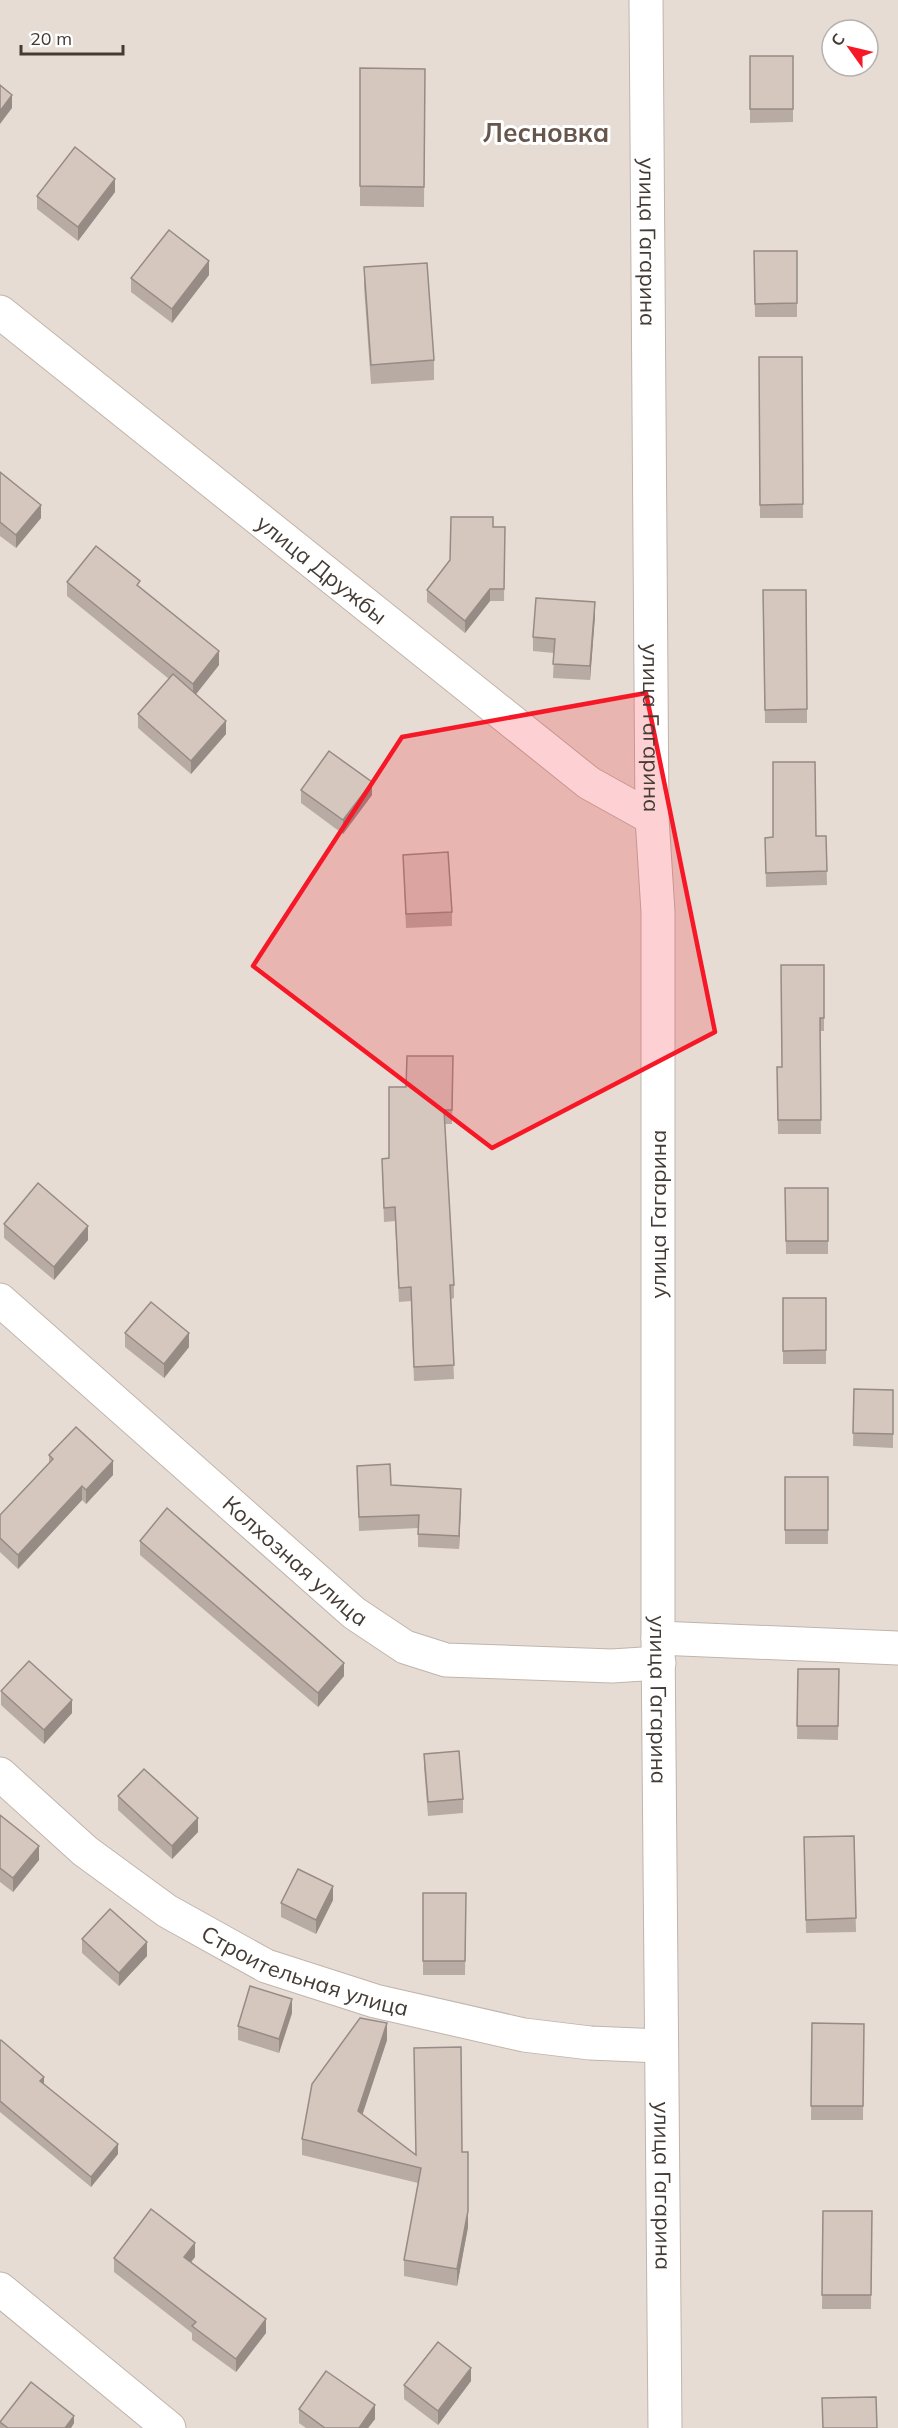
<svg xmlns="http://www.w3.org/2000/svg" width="898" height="2428" font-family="Mulish,sans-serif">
  <rect width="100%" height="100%" fill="#f2ebe5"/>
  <!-- residential -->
  <path fill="#e6dcd3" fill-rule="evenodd" d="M0,0h898v2428h-898zM832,30h36v36h-36z"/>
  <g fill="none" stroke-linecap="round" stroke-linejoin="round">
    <defs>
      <g id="street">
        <path id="s1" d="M646,0l6,818 6,94v726l7,790"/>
        <path id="s2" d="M0,312l589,471 63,35"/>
        <path id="s3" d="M0,1300l354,313 51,34 41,13 166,6 47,-3"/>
        <polyline points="658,1638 898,1648"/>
        <path id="s4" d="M0,1774l85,77 82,60 99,55 109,35 149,34 66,8 71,3"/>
        <polyline points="0,2289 169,2428"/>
      </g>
    </defs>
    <!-- street casing -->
    <use href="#street" stroke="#c0b4ab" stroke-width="35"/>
    <!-- street -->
    <use href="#street" stroke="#fff" stroke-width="33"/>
  </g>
  <!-- wall -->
  <g fill="#b8aba3">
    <polygon points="750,56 793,56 793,122 750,123"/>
    <polygon points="360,68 425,69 424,207 360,206"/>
    <polygon points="115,192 78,241 37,209 37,196"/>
    <polygon points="754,251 797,251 797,317 755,317"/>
    <polygon points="364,267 434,360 434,380 371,384 364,287"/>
    <polygon points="209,275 172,323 131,292 131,278"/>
    <polygon points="759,357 802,357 803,518 760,518"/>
    <polygon points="0,472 41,518 16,548 0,536"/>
    <polygon points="493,527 505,527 504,601 490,601 465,633 427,602 427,590"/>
    <polygon points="67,582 140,588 219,665 196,694 226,734 191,774 138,728 138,714 169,679 67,596"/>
    <polygon points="763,590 806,590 807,723 765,723"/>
    <polygon points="595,616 590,680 553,678 554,653 533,651 533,637"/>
    <polygon points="301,790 372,795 343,834 301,803"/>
    <polygon points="826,836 827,885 766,887 765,838"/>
    <polygon points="403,855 452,912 452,926 406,928"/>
    <polygon points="824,965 824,1031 820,1031 821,1134 778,1134 777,1067 782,1067"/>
    <polygon points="453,1056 452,1124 445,1124 454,1285 454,1298 451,1299 454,1379 414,1381 411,1301 399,1302 395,1221 384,1222 382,1159 389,1158"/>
    <polygon points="785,1188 828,1188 828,1254 786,1254"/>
    <polygon points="4,1224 88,1240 54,1280 4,1238"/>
    <rect x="783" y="1298" width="43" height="66"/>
    <polygon points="125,1333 189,1347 164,1378 125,1347"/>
    <polygon points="854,1389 893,1390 893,1448 853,1446"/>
    <polygon points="49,1455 113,1475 86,1504 82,1500 18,1569 0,1552 0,1515 49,1463"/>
    <polygon points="357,1466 391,1485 461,1502 459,1549 418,1547 418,1528 359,1531"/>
    <rect x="785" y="1477" width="43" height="67"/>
    <polygon points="140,1541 344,1676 318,1707 140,1555"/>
    <polygon points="798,1669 839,1669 838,1740 797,1739"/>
    <polygon points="1,1691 72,1713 44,1744 1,1705"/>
    <polygon points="424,1754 463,1799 463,1813 428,1816 424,1767"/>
    <polygon points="118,1796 198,1832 172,1859 118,1810"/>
    <polygon points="0,1815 39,1860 13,1892 0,1882"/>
    <polygon points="854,1836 856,1932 806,1933 804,1837"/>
    <polygon points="423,1893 466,1893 465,1975 423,1975"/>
    <polygon points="333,1900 316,1934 281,1917 281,1903"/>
    <polygon points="82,1939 147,1956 119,1986 82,1953"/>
    <polygon points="292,2013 279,2053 238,2040 238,2026"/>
    <polygon points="812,2023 864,2024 863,2120 811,2120"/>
    <polygon points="387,2040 362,2115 416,2155 462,2152 468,2227 457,2286 404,2276 404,2260 418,2183 302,2155 302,2139"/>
    <polygon points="0,2041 44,2085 118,2154 91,2187 0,2112"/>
    <polygon points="823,2211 872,2211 871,2309 822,2309"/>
    <polygon points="195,2257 191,2262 266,2333 236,2372 192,2340 192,2333 114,2272 114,2258"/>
    <polygon points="471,2381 438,2425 404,2399 404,2385"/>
    <polygon points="299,2409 375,2419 368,2428 306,2428 299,2423"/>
    <polygon points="0,2421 74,2423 71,2428 0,2428"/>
  </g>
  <!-- shaded-wall -->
  <g fill="#968b85">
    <polygon points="12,95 12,108 0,124 0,111"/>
    <polygon points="115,179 115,192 78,241 78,227"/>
    <polygon points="209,261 209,275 172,323 172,309"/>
    <polygon points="41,505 41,518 16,548 16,535"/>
    <polygon points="490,589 490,601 465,633 465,621"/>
    <polygon points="595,602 595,616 590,680 590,666"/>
    <polygon points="219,651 219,665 193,698 193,684"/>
    <polygon points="226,721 226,734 191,774 191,761"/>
    <polygon points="372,782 372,795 343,834 343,820"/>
    <polygon points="88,1226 88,1240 54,1280 54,1267"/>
    <polygon points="189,1333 189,1347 164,1378 164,1364"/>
    <polygon points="113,1461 113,1475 86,1504 86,1490"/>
    <polygon points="82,1486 82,1500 18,1569 18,1555"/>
    <polygon points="461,1489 461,1502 459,1549 459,1536"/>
    <polygon points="344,1663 344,1676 318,1707 318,1693"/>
    <polygon points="72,1700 72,1713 44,1744 44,1730"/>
    <polygon points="198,1818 198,1832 172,1859 172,1846"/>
    <polygon points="39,1846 39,1860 13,1892 13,1878"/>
    <polygon points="333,1886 333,1900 316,1934 316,1920"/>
    <polygon points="147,1942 147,1956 119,1986 119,1973"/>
    <polygon points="292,1999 292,2013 279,2053 279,2039"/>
    <polygon points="387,2023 387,2040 358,2128 358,2111"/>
    <polygon points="44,2077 44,2087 40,2081"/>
    <polygon points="118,2144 118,2154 91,2187 91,2177"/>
    <polygon points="468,2211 468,2227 457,2286 457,2269"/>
    <polygon points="195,2243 195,2257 184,2271 184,2257"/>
    <polygon points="266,2319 266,2333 236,2372 236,2359"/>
    <polygon points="471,2368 471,2381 438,2425 438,2411"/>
    <polygon points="375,2405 375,2419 368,2428 359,2428"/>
    <polygon points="74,2416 74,2423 71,2428 65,2428"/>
  </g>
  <!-- building -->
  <g fill="#d6c7be" stroke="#968b85" stroke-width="1.5">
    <rect x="750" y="56" width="43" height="53"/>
    <polygon points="360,68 425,69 424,187 360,186"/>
    <polygon points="0,85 12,95 0,111"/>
    <polygon points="75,147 115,179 78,227 37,196"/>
    <polygon points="169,230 209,261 172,309 131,278"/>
    <polygon points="754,251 797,251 797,303 755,304"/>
    <polygon points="427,263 434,360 371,365 364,267"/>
    <polygon points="759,357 802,357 803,504 760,505"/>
    <polygon points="0,472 41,505 16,535 0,522"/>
    <polygon points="451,517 493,517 493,527 505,527 504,589 490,589 465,621 427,590 450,560"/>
    <polygon points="96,546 140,581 137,585 219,651 193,684 67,582"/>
    <polygon points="763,590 806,590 807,709 765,710"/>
    <polygon points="536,598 595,602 590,666 553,664 555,639 533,637"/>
    <polygon points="173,674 226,721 191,761 138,714"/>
    <polygon points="329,751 372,782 343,820 301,790"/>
    <polygon points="773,762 815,762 816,836 826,836 827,871 766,873 765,838 773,837"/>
    <polygon points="448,852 452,912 406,914 403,855"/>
    <polygon points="781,965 824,965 824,1018 820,1018 821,1120 778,1120 777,1067 782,1067"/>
    <polygon points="407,1056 453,1056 452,1110 444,1110 454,1285 450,1285 454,1365 414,1367 411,1287 399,1288 395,1207 384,1208 382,1159 389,1158 389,1087 406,1087"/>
    <polygon points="38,1183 88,1226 54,1267 4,1224"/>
    <polygon points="785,1188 828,1188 828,1241 786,1241"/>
    <polygon points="783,1298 826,1298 826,1350 783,1351"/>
    <polygon points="151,1302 189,1333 164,1364 125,1333"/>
    <polygon points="854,1389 893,1390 893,1434 853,1433"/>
    <polygon points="76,1427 113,1461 86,1490 82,1486 18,1555 0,1538 0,1515 53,1459 49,1455"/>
    <polygon points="390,1464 391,1485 461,1489 459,1536 418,1534 419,1515 359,1517 357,1466"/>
    <rect x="785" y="1477" width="43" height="53"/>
    <polygon points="167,1508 344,1663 318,1693 140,1541"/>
    <polygon points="29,1661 72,1700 44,1730 1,1691"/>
    <polygon points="798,1669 839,1669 838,1726 797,1726"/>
    <polygon points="459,1751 463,1799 428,1802 424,1754"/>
    <polygon points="144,1769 198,1818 172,1846 118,1796"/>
    <polygon points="0,1815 39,1846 13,1878 0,1868"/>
    <polygon points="854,1836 856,1918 806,1920 804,1837"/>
    <polygon points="298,1869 333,1886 316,1920 281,1903"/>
    <polygon points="423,1893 466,1893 465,1961 423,1961"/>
    <polygon points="110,1909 147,1942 119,1973 82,1939"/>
    <polygon points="250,1986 292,1999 279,2039 238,2026"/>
    <polygon points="360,2018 387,2023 358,2111 416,2155 414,2048 461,2047 462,2152 468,2152 468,2211 457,2269 404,2260 421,2168 302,2139 312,2084"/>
    <polygon points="812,2023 864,2024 863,2106 811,2106"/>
    <polygon points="1,2040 44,2077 40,2081 118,2144 91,2177 0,2101 0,2041"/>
    <polygon points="151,2209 195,2243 184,2257 266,2319 236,2359 192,2326 196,2322 114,2258"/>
    <polygon points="823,2211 872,2211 871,2295 822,2295"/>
    <polygon points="438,2342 471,2368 438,2411 404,2385"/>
    <polygon points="326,2371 375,2405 359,2428 325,2428 299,2409"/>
    <polygon points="31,2382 74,2416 65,2428 8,2428 0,2422"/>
    <polygon points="876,2397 877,2428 823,2428 822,2398"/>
  </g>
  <!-- marked area -->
  <path fill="#f61826" fill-opacity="0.2" stroke="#f61826" stroke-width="4.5" stroke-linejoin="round" d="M646,693l69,339 -223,116 -239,-182 149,-229z"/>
  <g text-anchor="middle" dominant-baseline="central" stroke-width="6" stroke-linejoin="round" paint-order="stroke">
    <!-- street labels -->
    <g font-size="22" fill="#443b35" stroke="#fff">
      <text stroke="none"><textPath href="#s1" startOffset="242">улица Гагарина</textPath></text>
      <text stroke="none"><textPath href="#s2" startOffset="412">улица Дружбы</textPath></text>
      <text stroke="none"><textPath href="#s1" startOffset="728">улица Гагарина</textPath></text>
      <text transform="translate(658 1214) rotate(-90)">улица Гагарина</text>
      <text stroke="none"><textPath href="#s3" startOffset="394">Колхозная улица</textPath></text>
      <text stroke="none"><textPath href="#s1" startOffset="1700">улица Гагарина</textPath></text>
      <text stroke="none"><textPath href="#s4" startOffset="368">Строительная улица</textPath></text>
      <text stroke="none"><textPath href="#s1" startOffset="2186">улица Гагарина</textPath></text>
    </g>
    <!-- quarter labels -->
    <g font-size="26" font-weight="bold" fill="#67564c" stroke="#fff">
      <text x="546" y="132">Лесновка</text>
    </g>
  </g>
  <!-- north arrow -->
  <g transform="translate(850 48) rotate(304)"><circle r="28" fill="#ffffff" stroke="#b4b1ae" stroke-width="1.5"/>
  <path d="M0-4.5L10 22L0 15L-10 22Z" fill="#f61826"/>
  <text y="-9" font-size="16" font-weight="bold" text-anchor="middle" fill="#443b35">С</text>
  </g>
  <!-- scale -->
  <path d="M21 45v9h102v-9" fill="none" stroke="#443b35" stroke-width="3"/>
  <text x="30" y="45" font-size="18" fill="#443b35" stroke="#ffffff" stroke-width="4.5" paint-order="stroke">20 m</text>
</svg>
